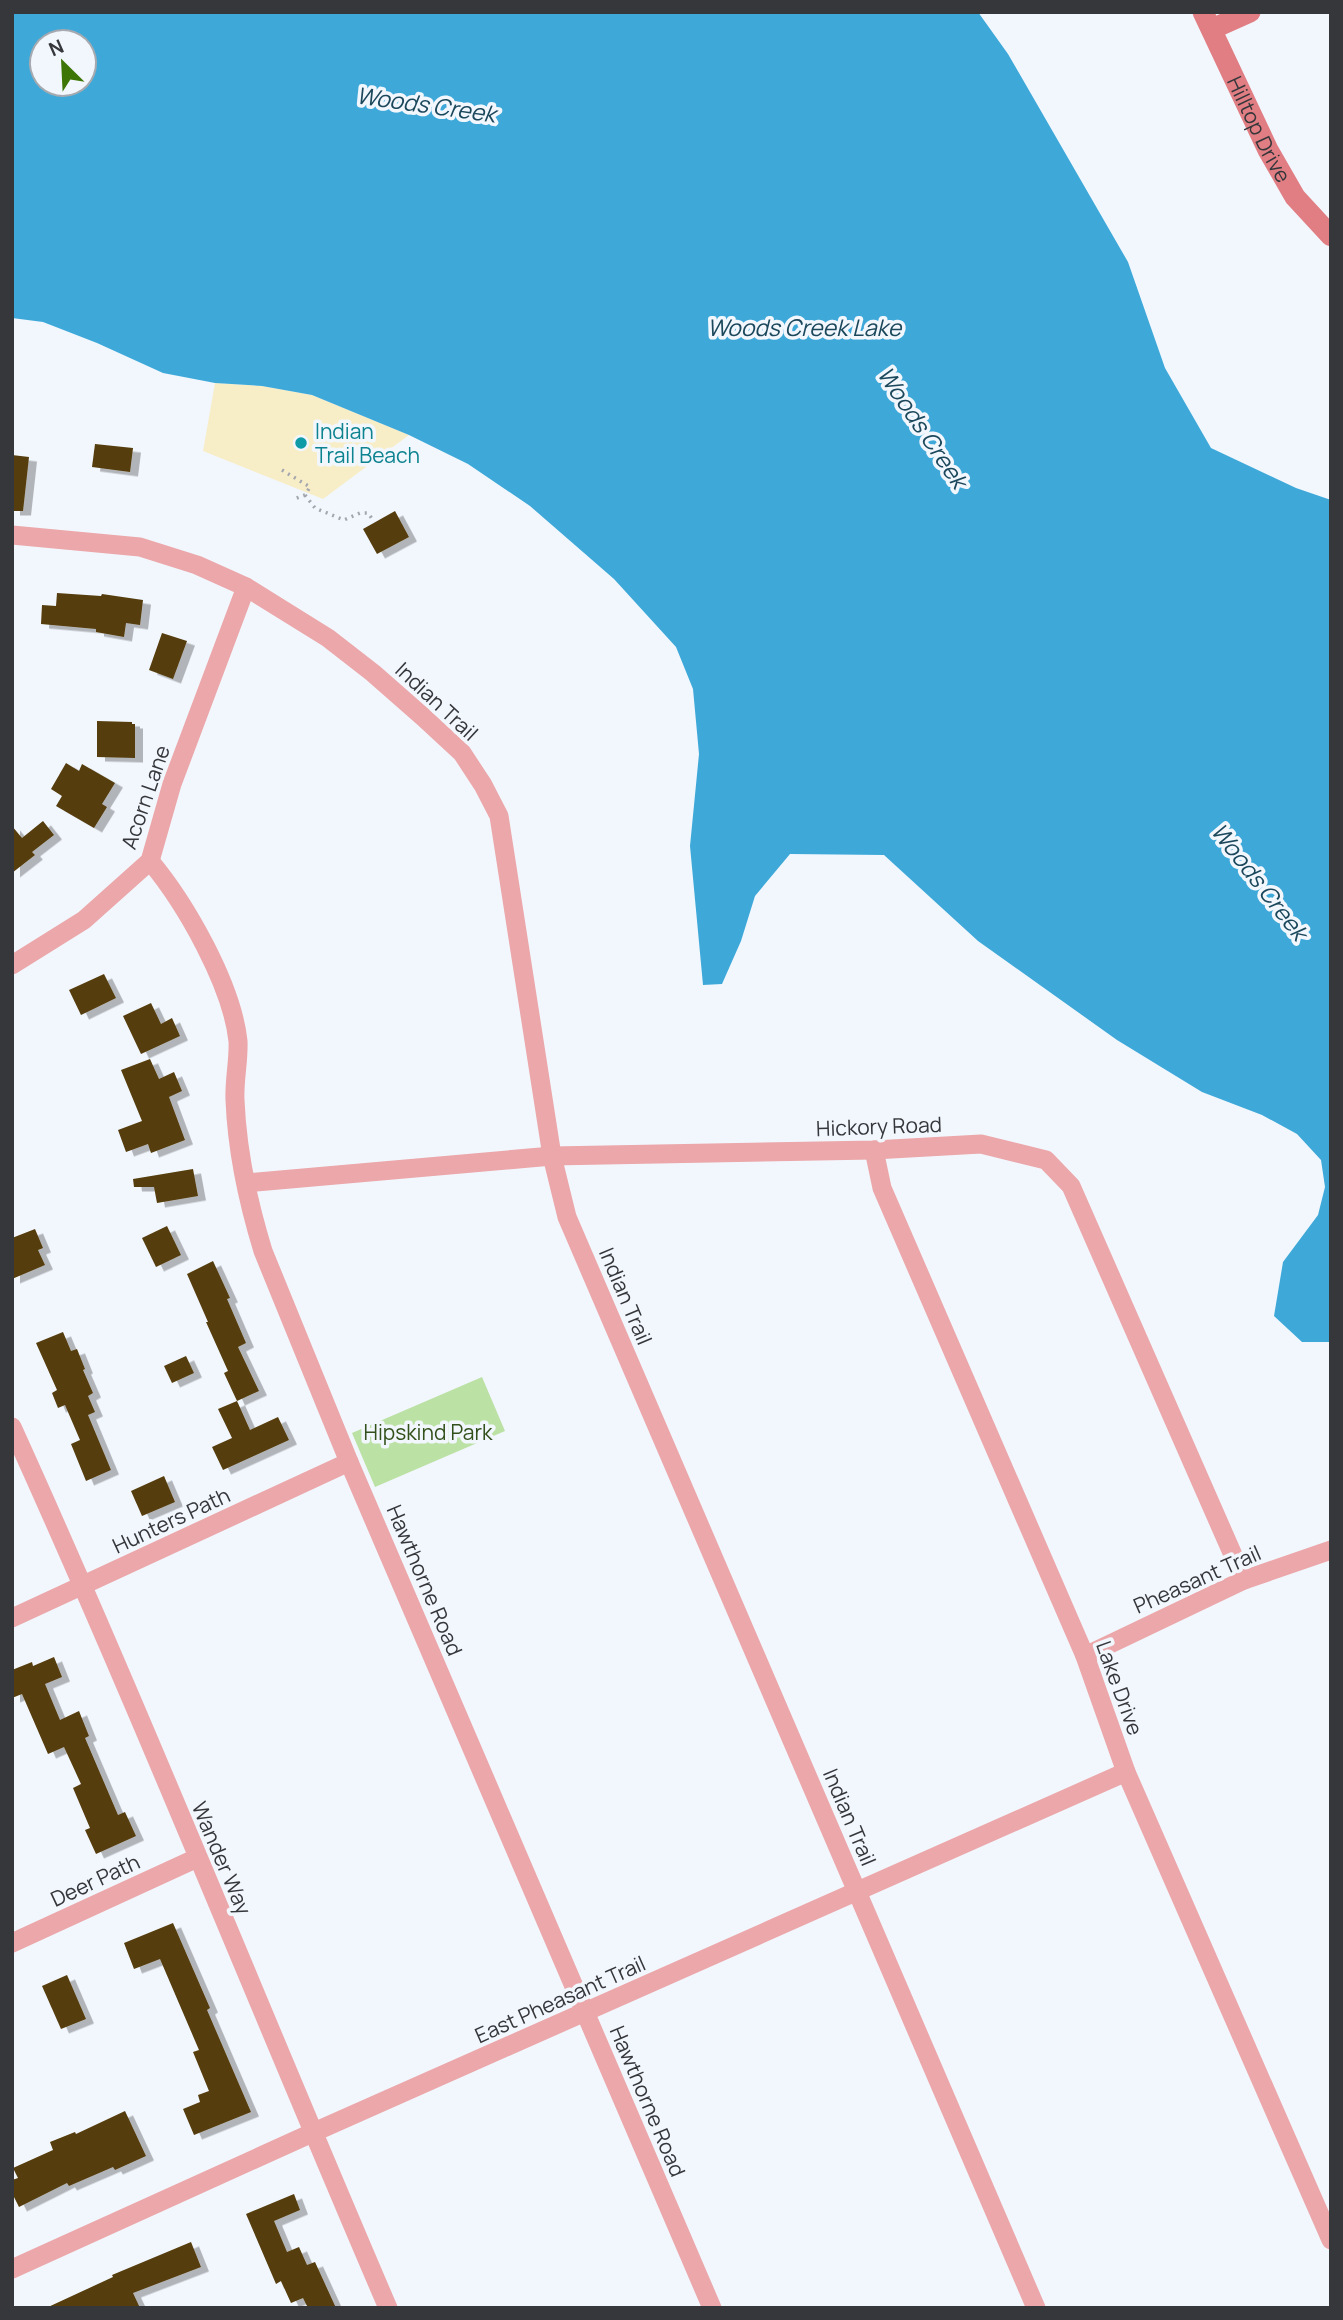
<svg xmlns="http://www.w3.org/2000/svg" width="1343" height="2320" font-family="Manrope,sans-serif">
  <defs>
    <filter id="shadow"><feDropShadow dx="8" dy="4.5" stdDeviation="0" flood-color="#0004"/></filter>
  </defs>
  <rect width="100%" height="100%" fill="#f2f7fe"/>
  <!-- green -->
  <polygon fill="#bce1a5" points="482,1377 505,1431 375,1487 352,1433"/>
  <!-- sand -->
  <polygon fill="#f7edc7" points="215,383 262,386 312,395 409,435 323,499 203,451"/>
  <!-- water -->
  <path fill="#3ea9d9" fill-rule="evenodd" d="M12,12h966l30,42 120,208 37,106 46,80 85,40 35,12v842h-29l-28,-26 9,-54 35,-47 7,-28 -4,-27 -24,-26 -35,-19 -60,-23 -85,-52 -139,-99 -94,-86 -94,-1 -35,42 -14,45 -19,43 -19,1 -13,-139 9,-92 -6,-65 -17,-42 -62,-68 -84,-73 -62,-42 -59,-29 -97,-40 -50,-9 -47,-3 -52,-10 -66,-30 -54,-21 -31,-4zM42,42h42v42h-42z"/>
  <!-- building -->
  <g fill="#553c0b" filter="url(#shadow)">
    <polygon points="95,444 133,448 130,472 92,467"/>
    <polygon points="12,455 29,457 23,511 12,511"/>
    <polygon points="395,511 409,537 377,554 363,529"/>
    <polygon points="57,593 101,596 102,594 143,600 140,625 126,623 124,637 96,632 96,629 41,624 42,605 56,606"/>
    <polygon points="162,633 187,641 173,679 149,670"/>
    <polygon points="97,721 132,722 132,724 135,724 135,758 97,757"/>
    <polygon points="66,763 79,771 82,764 115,783 102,804 107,807 94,828 56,806 62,796 51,789"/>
    <polygon points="43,821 54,835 32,852 35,855 12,873 12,826 22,838"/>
    <polygon points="104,974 116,998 81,1015 69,990"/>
    <polygon points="151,1003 161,1024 172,1018 180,1036 141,1054 123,1016"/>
    <polygon points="150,1059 159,1079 174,1072 182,1091 169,1097 185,1140 151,1153 148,1144 126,1152 118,1130 142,1121 121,1070"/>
    <polygon points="193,1169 198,1196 157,1203 154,1187 134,1187 133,1179"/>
    <polygon points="167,1226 181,1255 156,1267 142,1238"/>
    <polygon points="35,1229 43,1248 38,1250 45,1265 12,1279 12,1238"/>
    <polygon points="213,1261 230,1298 227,1299 246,1343 238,1347 259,1391 237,1401 224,1373 228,1371 206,1322 208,1322 187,1274"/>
    <polygon points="63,1332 71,1351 77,1349 85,1369 83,1370 93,1393 88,1396 95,1412 88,1415 111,1470 86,1481 71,1444 80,1440 65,1405 58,1408 52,1393 57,1390 36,1343"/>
    <polygon points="186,1356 194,1373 172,1383 164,1366"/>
    <polygon points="237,1401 250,1430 278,1417 289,1440 223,1470 212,1447 232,1438 218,1409"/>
    <polygon points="164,1476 175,1502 142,1516 131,1491"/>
    <polygon points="54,1657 62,1677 45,1684 60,1720 79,1711 89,1736 85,1738 118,1815 125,1812 136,1836 96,1854 85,1830 90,1828 73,1788 81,1784 64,1747 48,1754 22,1694 12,1698 12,1670 32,1662 33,1666"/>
    <polygon points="173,1923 210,2008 207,2010 251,2112 194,2135 183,2109 200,2102 198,2095 209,2091 193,2052 199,2050 160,1959 134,1969 124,1943"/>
    <polygon points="67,1975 86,2019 61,2029 42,1986"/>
    <polygon points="125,2111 146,2156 115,2170 113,2167 69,2186 67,2183 19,2207 12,2193 12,2180 18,2178 13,2168 53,2150 50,2142 75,2132 76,2134"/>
    <polygon points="294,2194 300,2210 274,2221 287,2252 299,2247 307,2265 315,2262 336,2308 308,2308 303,2298 291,2303 281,2281 276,2284 246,2214"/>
    <polygon points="191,2242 201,2267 133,2293 140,2308 46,2308 113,2277 112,2275"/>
  </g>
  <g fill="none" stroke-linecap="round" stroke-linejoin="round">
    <!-- path -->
    <g stroke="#a3a6ac" stroke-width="3.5" stroke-dasharray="2 5" stroke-linecap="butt">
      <polyline points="282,470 310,487 305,495 294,499"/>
      <polyline points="305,495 315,508 344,520 360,513 368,513 373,520"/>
    </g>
    <!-- street -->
    <g stroke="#eba7a9" stroke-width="19">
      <polyline points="12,535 140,547 197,565 246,587 328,638 373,673 422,716 462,753 483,785 499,816 552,1156 567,1217 1036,2308"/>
      <path d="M150,861c36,43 82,124 88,180 1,19 -4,39 -3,59 2,51 13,102 28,151l86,211 363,846"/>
      <polyline points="12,965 84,920 150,861 172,784 246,587"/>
      <polyline points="874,1150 882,1188 1085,1656 1126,1772 1331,2240"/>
      <polyline points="246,1183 552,1156 874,1150 981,1144 1046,1160 1071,1186 1244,1580"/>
      <path d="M12,1427c132,291 250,588 376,881"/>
      <polyline points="12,1618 349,1462"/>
      <polyline points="1085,1656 1244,1580 1331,1550"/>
      <polyline points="12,1943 197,1858"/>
      <polyline points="12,2269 312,2133 1126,1772"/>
    </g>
    <!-- secondary -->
    <g stroke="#e07e83" stroke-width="21">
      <path id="s1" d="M1203,12l65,138 27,47 36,39"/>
      <polyline points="1212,29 1250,12"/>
    </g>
  </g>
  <!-- markers -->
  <circle fill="#0f9aa8" stroke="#f2f7fe" stroke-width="2.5" cx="301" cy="443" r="7"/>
  <g text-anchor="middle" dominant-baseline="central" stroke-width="7" stroke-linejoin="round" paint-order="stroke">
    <!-- street labels -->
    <g font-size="21" fill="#35373b" stroke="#f2f7fe">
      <text stroke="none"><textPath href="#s1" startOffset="130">Hilltop Drive</textPath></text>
      <text transform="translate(437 701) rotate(43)">Indian Trail</text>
      <text transform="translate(145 797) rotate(-71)">Acorn Lane</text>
      <text transform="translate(879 1126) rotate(-2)">Hickory Road</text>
      <text transform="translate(626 1296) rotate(67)">Indian Trail</text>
      <text transform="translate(171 1520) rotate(-25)">Hunters Path</text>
      <text transform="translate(1197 1579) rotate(-24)">Pheasant Trail</text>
      <text transform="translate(425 1580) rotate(67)">Hawthorne Road</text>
      <text transform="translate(1120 1688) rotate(70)">Lake Drive</text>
      <text transform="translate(850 1817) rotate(67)">Indian Trail</text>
      <text transform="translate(222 1858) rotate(67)">Wander Way</text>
      <text transform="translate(95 1880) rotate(-25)">Deer Path</text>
      <text transform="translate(560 1999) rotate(-24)">East Pheasant Trail</text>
      <text transform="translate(648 2101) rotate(67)">Hawthorne Road</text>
    </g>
    <!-- culture labels -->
    <g font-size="21" fill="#0d838f" stroke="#f2f7fe" text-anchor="start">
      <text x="315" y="431">Indian<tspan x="315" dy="24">Trail Beach</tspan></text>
    </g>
    <!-- park labels -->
    <g font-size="21" fill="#32501a" stroke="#f2f7fe">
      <text x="428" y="1432">Hipskind Park</text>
    </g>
    <!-- water labels -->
    <g font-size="23" font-style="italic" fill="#1c485c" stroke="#f2f7fe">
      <text transform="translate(426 104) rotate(8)">Woods Creek</text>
      <text x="804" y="327">Woods Creek Lake</text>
      <text transform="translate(923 427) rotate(56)">Woods Creek</text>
      <text transform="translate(1260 881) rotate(52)">Woods Creek</text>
    </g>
  </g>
  <!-- border -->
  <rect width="1343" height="2320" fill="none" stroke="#35373b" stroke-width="28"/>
  <!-- north arrow -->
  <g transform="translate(63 63) rotate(336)"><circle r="33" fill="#f2f7fe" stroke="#a6aab0" stroke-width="2"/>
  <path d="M0-5L12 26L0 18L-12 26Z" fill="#3d7506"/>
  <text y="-10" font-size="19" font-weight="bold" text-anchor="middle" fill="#35373b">N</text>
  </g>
</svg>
